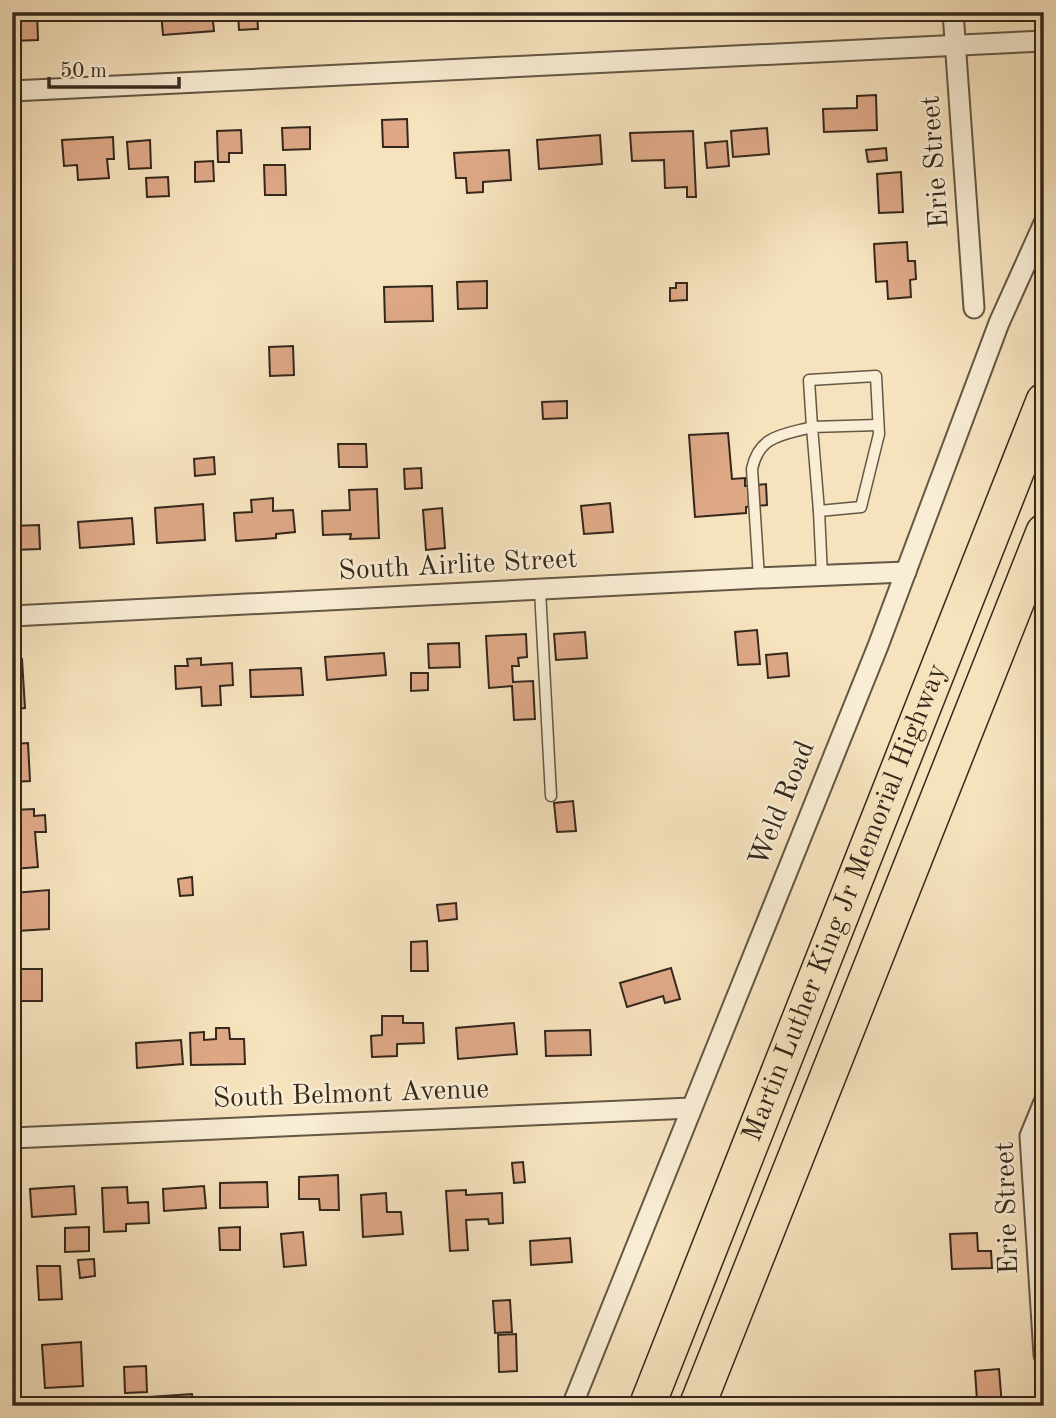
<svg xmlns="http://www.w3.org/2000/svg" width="1056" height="1418" font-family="'Old Standard TT',serif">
  <rect width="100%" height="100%" fill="#f6e3be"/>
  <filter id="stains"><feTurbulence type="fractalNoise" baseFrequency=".00286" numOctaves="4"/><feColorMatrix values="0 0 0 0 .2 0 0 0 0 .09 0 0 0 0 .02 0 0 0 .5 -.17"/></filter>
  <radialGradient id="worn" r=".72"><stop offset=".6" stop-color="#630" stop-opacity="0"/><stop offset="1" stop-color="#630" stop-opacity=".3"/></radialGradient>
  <!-- building -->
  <g fill="#dea887" stroke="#34281c" stroke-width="2">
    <polygon points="12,12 37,12 38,40 12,41"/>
    <polygon points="161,12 212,12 214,31 163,35"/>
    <polygon points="238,12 257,12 258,29 239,30"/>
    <rect x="356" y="12" width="38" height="5"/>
    <polygon points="876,95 877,130 824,132 823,109 857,108 857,96"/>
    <polygon points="407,119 408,147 383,147 382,120"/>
    <polygon points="310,127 310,149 283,150 282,128"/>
    <polygon points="767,128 769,154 733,157 731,131"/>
    <polygon points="241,130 242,153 229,153 229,162 218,162 217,131"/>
    <polygon points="693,131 696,197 687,197 687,187 665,188 664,160 632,161 630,133"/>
    <polygon points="600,135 602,164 539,169 537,140"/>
    <polygon points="113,137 114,159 107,159 109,178 78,180 77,165 64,166 62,140"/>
    <polygon points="150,140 151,168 129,169 127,142"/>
    <polygon points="727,141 729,166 707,168 705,143"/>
    <polygon points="886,148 887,160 868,162 866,150"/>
    <polygon points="509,150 511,180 483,182 483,192 467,193 466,178 456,178 454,153"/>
    <polygon points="213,161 214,181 195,182 195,162"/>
    <polygon points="264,165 285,165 286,195 265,195"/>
    <polygon points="901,172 903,212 879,213 877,174"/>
    <polygon points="168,177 169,196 147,197 146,178"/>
    <polygon points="907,242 908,261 915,261 916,279 910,280 911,297 888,299 887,281 876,282 874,244"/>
    <polygon points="487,281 487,308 458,309 457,282"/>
    <polygon points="676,283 687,283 687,300 670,301 670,288 676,288"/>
    <polygon points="432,286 433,321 385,322 384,287"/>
    <polygon points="293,346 294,375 270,376 269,347"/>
    <polygon points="567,401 567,418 543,419 542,402"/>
    <polygon points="728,433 732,479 745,478 745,486 766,484 767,505 746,507 746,513 695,517 689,435"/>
    <polygon points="338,444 366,444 367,467 339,467"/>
    <polygon points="214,457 215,474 195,476 194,459"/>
    <polygon points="421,468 422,488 405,489 404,469"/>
    <polygon points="377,489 379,538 350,539 351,534 323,535 322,511 350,510 349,490"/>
    <polygon points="273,498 273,511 293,510 295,532 276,534 276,538 236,541 234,513 252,512 251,500"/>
    <polygon points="610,503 613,532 584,534 581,506"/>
    <polygon points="203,504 205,540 157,543 155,508"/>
    <polygon points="442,508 445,548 426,550 423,510"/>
    <polygon points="132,518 134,544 80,548 78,522"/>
    <polygon points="39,525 40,549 12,550 12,526"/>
    <polygon points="757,630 760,664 738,665 735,632"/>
    <polygon points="585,632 587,658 556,660 554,634"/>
    <polygon points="526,634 527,657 518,658 519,666 512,666 513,682 533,681 535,719 514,720 512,686 489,688 486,636"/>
    <polygon points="459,643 460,667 429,668 428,644"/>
    <polygon points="384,653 386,675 327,680 325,657"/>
    <polygon points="787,653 789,676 768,678 766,655"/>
    <polygon points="201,658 201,665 232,663 233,685 220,686 221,705 202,706 201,687 176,689 175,666 188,666 187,659"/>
    <polygon points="22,659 25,708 12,709 12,660"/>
    <polygon points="301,668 303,695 251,697 250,670"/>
    <polygon points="411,673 428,673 428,690 411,691"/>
    <polygon points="28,743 30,781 12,782 12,744"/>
    <polygon points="573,801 576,831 557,832 554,803"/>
    <polygon points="34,809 34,816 45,815 46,832 35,832 38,867 13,869 12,810"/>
    <polygon points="192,877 193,895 180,896 178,879"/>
    <polygon points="49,890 49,929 17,931 14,893"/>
    <polygon points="456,903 457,919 439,921 437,905"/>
    <polygon points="427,941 428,971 411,971 411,942"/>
    <polygon points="671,968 680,999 665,1003 663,996 627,1007 620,983"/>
    <polygon points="20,969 42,969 42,1001 21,1001"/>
    <polygon points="382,1016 403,1016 403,1023 423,1023 424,1043 397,1044 397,1056 372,1057 371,1036 382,1035"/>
    <polygon points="514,1023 517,1054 458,1059 456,1028"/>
    <polygon points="216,1028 229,1028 230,1039 244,1039 245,1064 191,1065 190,1033 204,1032 204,1040 216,1039"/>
    <polygon points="590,1030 591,1055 546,1056 545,1031"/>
    <polygon points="181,1040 183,1064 137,1068 136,1043"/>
    <polygon points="523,1162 525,1182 514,1183 512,1163"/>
    <polygon points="338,1175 339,1210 320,1210 319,1199 299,1199 299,1177"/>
    <polygon points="267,1182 268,1207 220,1208 220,1183"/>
    <polygon points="74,1186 76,1214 32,1217 30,1189"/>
    <polygon points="204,1186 206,1208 164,1211 163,1189"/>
    <polygon points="127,1187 128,1203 148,1202 149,1223 126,1224 126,1231 104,1232 102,1188"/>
    <polygon points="466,1190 466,1195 502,1193 503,1223 489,1224 488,1219 466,1220 468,1250 450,1251 446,1191"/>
    <polygon points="386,1193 387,1212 401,1212 403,1234 363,1237 361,1195"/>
    <polygon points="89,1227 89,1251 65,1252 65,1228"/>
    <polygon points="240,1227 240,1250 220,1250 219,1228"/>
    <polygon points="303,1232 306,1265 284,1267 281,1234"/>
    <polygon points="977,1233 978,1251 991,1251 992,1268 952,1269 950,1234"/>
    <polygon points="570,1238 572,1262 531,1265 530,1241"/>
    <polygon points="94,1259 95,1276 80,1278 78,1260"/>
    <polygon points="37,1266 60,1266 62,1299 39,1300"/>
    <polygon points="510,1300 512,1332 495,1333 493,1301"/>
    <polygon points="516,1334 517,1371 499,1372 498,1335"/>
    <polygon points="81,1342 83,1386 45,1388 42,1345"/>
    <polygon points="146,1366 147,1392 125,1393 124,1367"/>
    <polygon points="999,1369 1002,1406 954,1406 953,1402 977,1400 975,1371"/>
    <polygon points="192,1394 193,1406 135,1406 135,1398"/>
    <polygon points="77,1401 77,1406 35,1406 35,1404"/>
  </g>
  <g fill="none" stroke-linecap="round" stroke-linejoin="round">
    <defs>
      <g id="service">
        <polyline points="819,511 812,427 878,425"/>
        <path d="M759,578l-7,-109c7,-34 31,-34 60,-42l-3,-47 67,-4 3,58 -18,73 -42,4 3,65"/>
        <polyline points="540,590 551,796"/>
      </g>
      <g id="minor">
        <polyline points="953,12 974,308"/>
        <polyline points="12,91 1044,41"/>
        <polyline points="12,616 759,578 906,572"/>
        <polyline points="1044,1102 1030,1136 1044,1355"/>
        <polyline points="12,1138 691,1108"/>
        <polyline points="572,1406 878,646 999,323 1044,223"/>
      </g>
      <g id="motorway">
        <path id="s1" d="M647,1406l397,-1005"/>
        <polyline points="697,1406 1044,532"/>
      </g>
    </defs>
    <!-- service casing -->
    <use href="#service" stroke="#645744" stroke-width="13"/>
    <!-- minor casing -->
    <use href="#minor" stroke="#645744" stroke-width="23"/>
    <!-- motorway casing -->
    <use href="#motorway" stroke="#34281c" stroke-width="38"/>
    <!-- service -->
    <use href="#service" stroke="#f9edd5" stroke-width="10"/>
    <!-- minor -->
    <use href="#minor" stroke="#f9edd5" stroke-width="19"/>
    <!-- motorway -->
    <use href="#motorway" stroke="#f6e3be" stroke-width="35"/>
  </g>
  <g text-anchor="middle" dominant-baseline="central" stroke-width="5" stroke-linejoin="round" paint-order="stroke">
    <!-- street labels -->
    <g font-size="28" fill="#34281c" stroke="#f9edd5">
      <text transform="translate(936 162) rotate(-94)">Erie Street</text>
      <text transform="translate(458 566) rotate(-3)">South Airlite Street</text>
      <text transform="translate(783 804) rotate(-68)">Weld Road</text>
      <text stroke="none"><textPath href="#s1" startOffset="541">Martin Luther King Jr Memorial Highway</textPath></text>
      <text transform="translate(351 1095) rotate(-2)">South Belmont Avenue</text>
      <text transform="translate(1008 1208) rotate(-92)">Erie Street</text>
    </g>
  </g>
  <!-- margin -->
  <rect width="1056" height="1418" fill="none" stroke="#f6e3be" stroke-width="42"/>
  <rect x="14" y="14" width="1028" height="1390" fill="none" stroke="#34281c" stroke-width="3.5"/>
  <rect x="21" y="21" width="1014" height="1376" fill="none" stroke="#34281c" stroke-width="2"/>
  <!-- scale -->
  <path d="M49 77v10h130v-10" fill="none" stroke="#34281c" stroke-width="3.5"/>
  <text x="60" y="77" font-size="21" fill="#34281c" stroke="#f9edd5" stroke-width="5" paint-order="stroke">50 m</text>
  <rect width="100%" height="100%" filter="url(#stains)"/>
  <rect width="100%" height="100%" fill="url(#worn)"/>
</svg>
